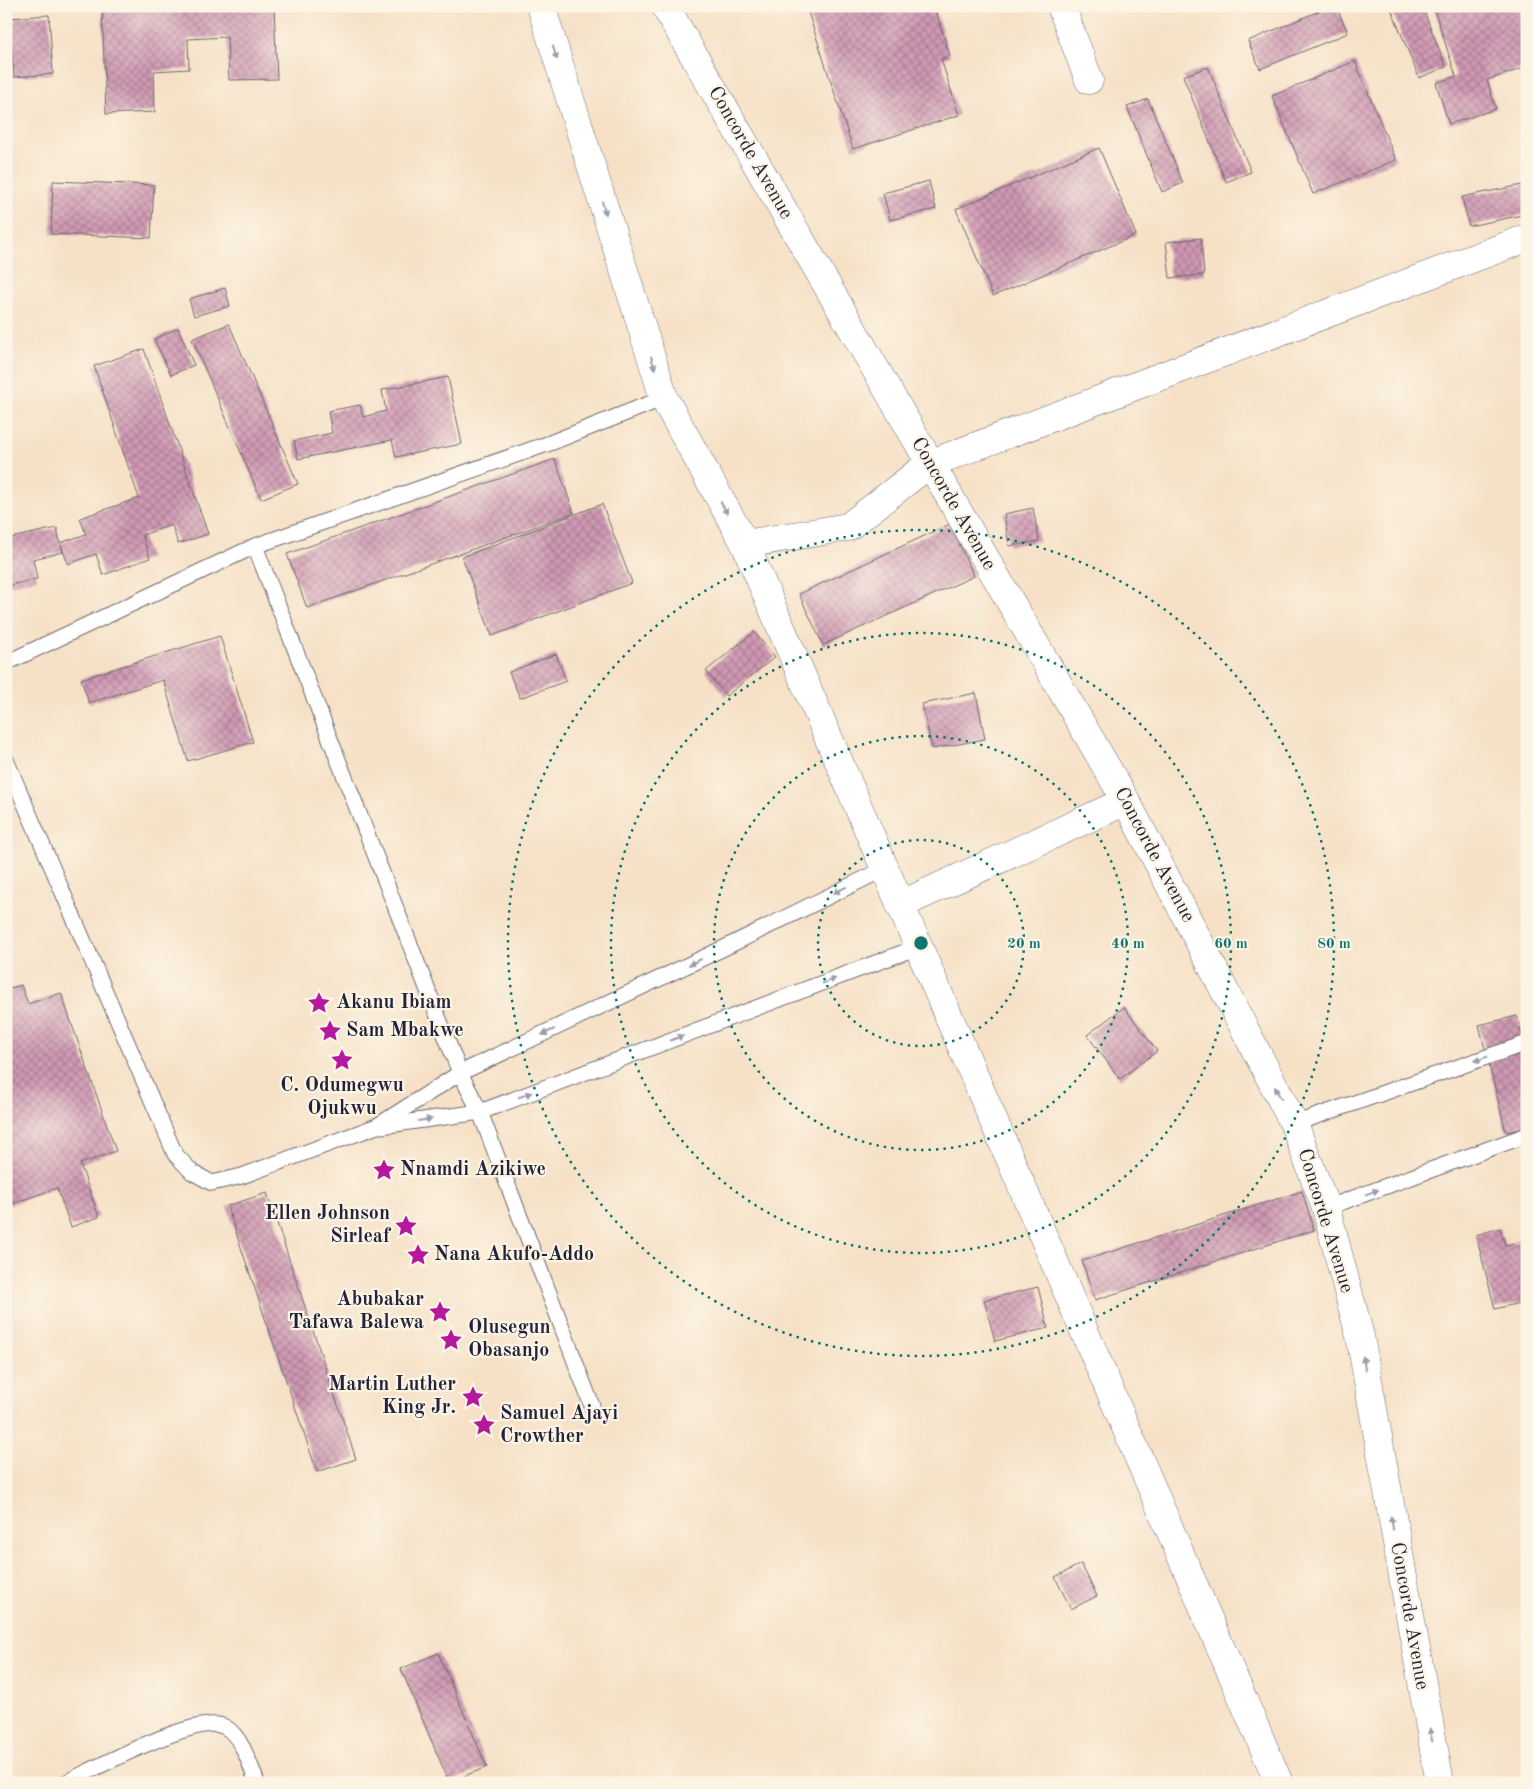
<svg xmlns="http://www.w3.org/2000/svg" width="1533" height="1789" font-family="'Old Standard TT',serif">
  <defs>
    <pattern id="building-cross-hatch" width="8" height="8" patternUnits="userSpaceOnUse" patternTransform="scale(1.25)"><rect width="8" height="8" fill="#d099b3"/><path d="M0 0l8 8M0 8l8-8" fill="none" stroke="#a87c93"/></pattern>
  </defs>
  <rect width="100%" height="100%" fill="#fcf5e5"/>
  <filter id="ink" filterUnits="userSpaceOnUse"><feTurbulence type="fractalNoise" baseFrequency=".02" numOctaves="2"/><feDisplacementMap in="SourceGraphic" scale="10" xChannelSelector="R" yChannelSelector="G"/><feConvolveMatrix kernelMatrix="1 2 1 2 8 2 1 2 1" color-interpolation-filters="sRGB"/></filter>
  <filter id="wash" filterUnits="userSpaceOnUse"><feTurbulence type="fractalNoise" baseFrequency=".0096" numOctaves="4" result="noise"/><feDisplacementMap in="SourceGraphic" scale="20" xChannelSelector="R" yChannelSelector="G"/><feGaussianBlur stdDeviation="1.12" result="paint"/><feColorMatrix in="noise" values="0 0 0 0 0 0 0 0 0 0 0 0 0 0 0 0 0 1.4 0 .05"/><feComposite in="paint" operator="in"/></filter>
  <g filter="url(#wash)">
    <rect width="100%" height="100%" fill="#f6e1c7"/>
    <g id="blocks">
      <!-- building -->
      <g fill="url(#building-cross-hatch)">
        <polygon points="102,6 274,6 277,79 229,80 227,37 188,39 189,69 154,71 155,112 106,114"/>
        <polygon points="806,6 934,6 950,56 941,59 959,115 853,149"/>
        <polygon points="1331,6 1336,6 1348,33 1260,69 1248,41"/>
        <polygon points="1390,6 1422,6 1446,67 1419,78"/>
        <polygon points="1433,6 1527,6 1527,67 1487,80 1496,109 1449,124 1436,83 1456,76"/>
        <polygon points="49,15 53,74 14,77 9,18"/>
        <polygon points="1355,61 1396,160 1313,194 1272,96"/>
        <polygon points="1208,67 1251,172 1226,182 1183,76"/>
        <polygon points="1148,99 1183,183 1162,192 1127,107"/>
        <polygon points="1099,148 1136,235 993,296 956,209"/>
        <polygon points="53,181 154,185 151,238 51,234"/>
        <polygon points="929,181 936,209 890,220 883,193"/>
        <polygon points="1527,184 1527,214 1469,226 1462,197"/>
        <polygon points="1201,238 1204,275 1170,278 1166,242"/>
        <polygon points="225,288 230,306 194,316 189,299"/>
        <polygon points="229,324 298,484 261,499 192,339"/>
        <polygon points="178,328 194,365 171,375 154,339"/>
        <polygon points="144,349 208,534 178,544 172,525 142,535 150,558 103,575 96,554 68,564 61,545 63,552 33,559 37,579 6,586 6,539 57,528 60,543 86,534 80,518 139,498 94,366"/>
        <polygon points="448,377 462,444 396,457 392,440 298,459 294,441 332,433 328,411 360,405 363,417 386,411 382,390"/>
        <polygon points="555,459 574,513 307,608 287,554"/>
        <polygon points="602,504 632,583 492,636 462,557"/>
        <polygon points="1033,508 1039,541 1009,546 1004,514"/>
        <polygon points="950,524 974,576 823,645 799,594"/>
        <polygon points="754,632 775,657 726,696 706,671"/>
        <polygon points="220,636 253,742 188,761 163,680 89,703 81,679"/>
        <polygon points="556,654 566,681 520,698 509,672"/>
        <polygon points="976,693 985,739 932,749 922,704"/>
        <polygon points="21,985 28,1004 61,993 116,1151 80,1164 99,1217 71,1227 57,1188 6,1206 6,990"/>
        <polygon points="1124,1007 1157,1051 1120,1079 1087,1035"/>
        <polygon points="1517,1016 1527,1053 1527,1128 1506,1132 1479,1025"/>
        <polygon points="1302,1191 1314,1230 1095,1300 1082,1261"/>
        <polygon points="267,1193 356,1459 317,1472 227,1206"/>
        <polygon points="1500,1228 1505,1245 1527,1240 1527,1301 1495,1309 1476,1235"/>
        <polygon points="1038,1287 1048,1328 995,1341 984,1300"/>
        <polygon points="1081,1564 1097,1596 1071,1609 1055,1577"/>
        <polygon points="438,1653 487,1767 449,1782 401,1669"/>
      </g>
    </g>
  </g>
  <g filter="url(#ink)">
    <use href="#blocks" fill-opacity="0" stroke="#6c656c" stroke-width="1"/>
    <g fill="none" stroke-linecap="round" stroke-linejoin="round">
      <defs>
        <g id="service">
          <polyline points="255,546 460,1073 480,1112 592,1406"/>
          <polyline points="6,663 255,546 550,443 664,398"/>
          <polyline points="6,760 175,1154 192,1172 212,1183 242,1176 377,1126 460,1073 726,947 884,869"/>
          <polyline points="1294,1124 1527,1043"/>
          <polyline points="381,1126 480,1112 918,947"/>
          <polyline points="1326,1208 1527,1135"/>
          <path d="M65,1783c29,-14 134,-71 160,-56 16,8 26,40 32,56"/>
        </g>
        <g id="minor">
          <polyline points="541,6 664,398 745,544 1279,1783"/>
          <polyline points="665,6 1126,801 1294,1124 1326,1208 1360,1336 1440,1783"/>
          <polyline points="1061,6 1089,80"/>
          <polyline points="745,544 848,527 929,464 1527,238"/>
          <polyline points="900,905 1126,801"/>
        </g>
      </defs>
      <!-- service casing -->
      <use href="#service" stroke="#6c656c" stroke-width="17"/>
      <!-- minor casing -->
      <use href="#minor" stroke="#6c656c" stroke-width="29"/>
      <!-- service -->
      <use href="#service" stroke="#fff" stroke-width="15"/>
      <!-- minor -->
      <use href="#minor" stroke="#fff" stroke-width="28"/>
    </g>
    <!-- one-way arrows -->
    <defs><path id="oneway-solid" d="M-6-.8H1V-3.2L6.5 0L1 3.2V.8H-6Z" transform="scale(1.25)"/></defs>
    <g fill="#9c9ca7">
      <use href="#oneway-solid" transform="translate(555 53) rotate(73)"/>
      <use href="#oneway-solid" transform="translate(604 208) rotate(73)"/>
      <use href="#oneway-solid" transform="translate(653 363) rotate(73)"/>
      <use href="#oneway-solid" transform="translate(724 508) rotate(61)"/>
      <use href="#oneway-solid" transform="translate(840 890) rotate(154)"/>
      <use href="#oneway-solid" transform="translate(695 962) rotate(155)"/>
      <use href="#oneway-solid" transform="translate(829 981) rotate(-21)"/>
      <use href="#oneway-solid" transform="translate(548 1032) rotate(155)"/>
      <use href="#oneway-solid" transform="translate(677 1038) rotate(-21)"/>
      <use href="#oneway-solid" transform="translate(1481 1059) rotate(161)"/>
      <use href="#oneway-solid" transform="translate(1278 1093) rotate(-118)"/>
      <use href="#oneway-solid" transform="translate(525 1095) rotate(-21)"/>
      <use href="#oneway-solid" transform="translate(425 1120) rotate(-8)"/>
      <use href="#oneway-solid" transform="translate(1372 1192) rotate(-20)"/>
      <use href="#oneway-solid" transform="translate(1364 1363) rotate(-100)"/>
      <use href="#oneway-solid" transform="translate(1392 1523) rotate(-100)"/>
      <use href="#oneway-solid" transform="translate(1431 1735) rotate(-100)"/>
    </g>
  </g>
  <!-- distance rings -->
  <g fill="none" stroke="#0f766e" stroke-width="2.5" stroke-dasharray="2.5 5">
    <circle cx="921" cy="943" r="103"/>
    <circle cx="921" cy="943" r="207"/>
    <circle cx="921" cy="943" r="310"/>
    <circle cx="921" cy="943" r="413"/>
  </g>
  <!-- icons -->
  <defs>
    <symbol id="sight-bare" viewBox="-9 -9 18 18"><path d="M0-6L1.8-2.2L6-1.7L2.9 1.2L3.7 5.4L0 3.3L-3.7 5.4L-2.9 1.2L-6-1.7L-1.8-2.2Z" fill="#b5179e" stroke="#fcf5e5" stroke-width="2.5" paint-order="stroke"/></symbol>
  </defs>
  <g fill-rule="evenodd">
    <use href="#sight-bare" x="303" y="987" width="32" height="32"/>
    <use href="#sight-bare" x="314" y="1015" width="32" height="32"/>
    <use href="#sight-bare" x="326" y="1044" width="32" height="32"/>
    <use href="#sight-bare" x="368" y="1154" width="32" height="32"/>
    <use href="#sight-bare" x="390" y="1210" width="32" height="32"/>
    <use href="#sight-bare" x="402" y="1239" width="32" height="32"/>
    <use href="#sight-bare" x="424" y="1296" width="32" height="32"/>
    <use href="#sight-bare" x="435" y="1324" width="32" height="32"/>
    <use href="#sight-bare" x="457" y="1381" width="32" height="32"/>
    <use href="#sight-bare" x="468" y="1409" width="32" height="32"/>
  </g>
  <g text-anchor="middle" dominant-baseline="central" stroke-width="4.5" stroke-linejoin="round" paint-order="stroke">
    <!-- street labels -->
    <g font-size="20" fill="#22223b" stroke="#fcf5e5">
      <text transform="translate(750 153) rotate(60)">Concorde Avenue</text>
      <text transform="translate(953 504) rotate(60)">Concorde Avenue</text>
      <text transform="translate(1154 855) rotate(62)">Concorde Avenue</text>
      <text transform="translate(1325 1221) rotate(73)">Concorde Avenue</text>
      <text transform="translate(1409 1616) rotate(80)">Concorde Avenue</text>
    </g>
    <!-- poi labels -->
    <g font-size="20" font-weight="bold" fill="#22223b" stroke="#fcf5e5" text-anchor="start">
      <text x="336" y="1003">Akanu Ibiam</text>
      <text x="346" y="1031">Sam Mbakwe</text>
      <text x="342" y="1086" text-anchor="middle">C. Odumegwu<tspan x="342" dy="23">Ojukwu</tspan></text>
      <text x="400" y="1170">Nnamdi Azikiwe</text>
      <text x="390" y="1214" text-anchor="end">Ellen Johnson<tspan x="390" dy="23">Sirleaf</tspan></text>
      <text x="434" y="1255">Nana Akufo-Addo</text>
      <text x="424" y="1300" text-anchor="end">Abubakar<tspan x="424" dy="23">Tafawa Balewa</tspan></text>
      <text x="468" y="1328">Olusegun<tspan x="468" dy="23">Obasanjo</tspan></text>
      <text x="456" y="1385" text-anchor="end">Martin Luther<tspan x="456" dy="23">King Jr.</tspan></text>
      <text x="500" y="1414">Samuel Ajayi<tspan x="500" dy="23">Crowther</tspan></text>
    </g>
  </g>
  <circle cx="921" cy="943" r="8" fill="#0f766e" stroke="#fcf5e5" stroke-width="2.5"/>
  <g font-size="15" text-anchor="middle" font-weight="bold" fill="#0f766e" stroke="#fcf5e5" stroke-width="4.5" stroke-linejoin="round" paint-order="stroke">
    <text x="1024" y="948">20 m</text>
    <text x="1128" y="948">40 m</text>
    <text x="1231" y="948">60 m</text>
    <text x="1334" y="948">80 m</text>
  </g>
  <!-- margin -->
  <rect width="1533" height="1789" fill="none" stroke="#fcf5e5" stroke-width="25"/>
</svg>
